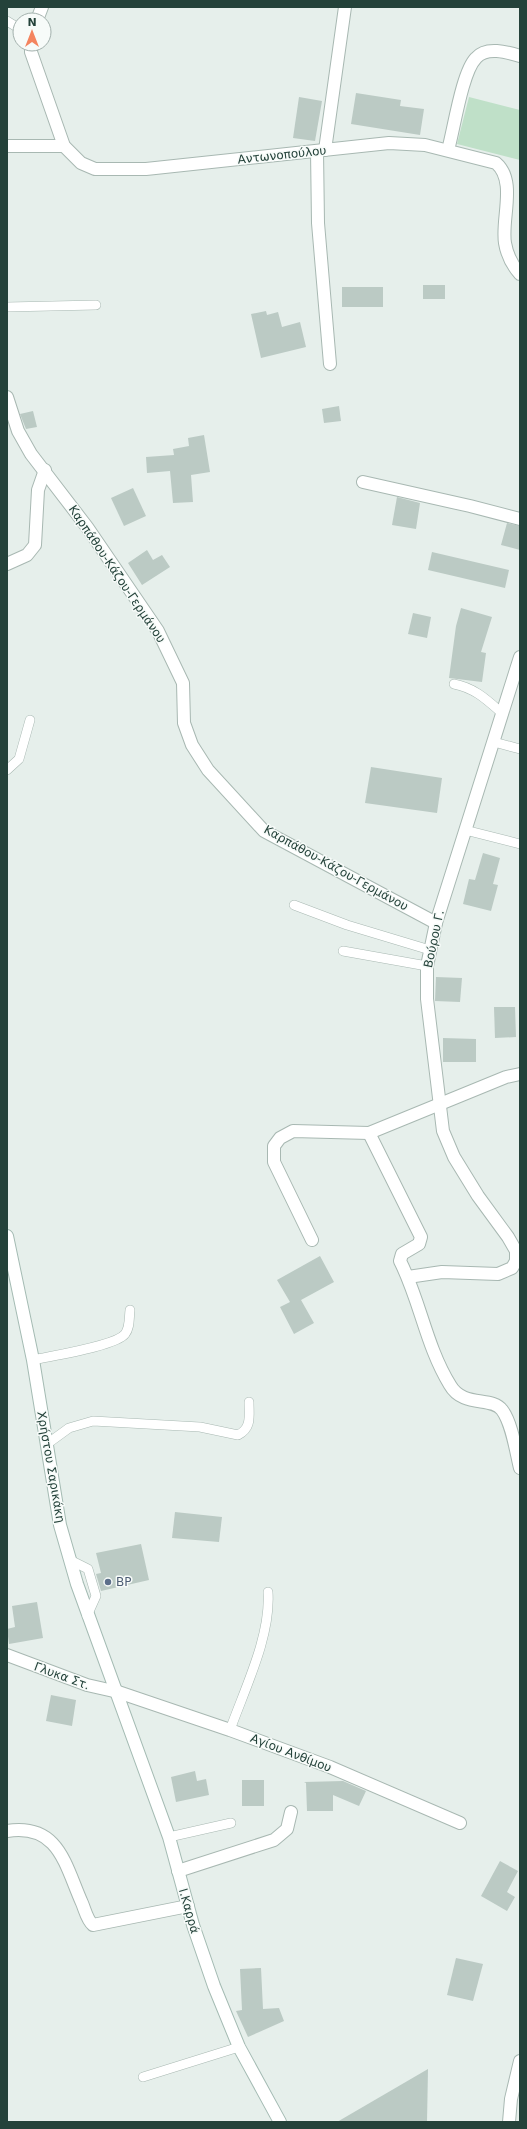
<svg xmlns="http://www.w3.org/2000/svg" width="527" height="2129" font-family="'DejaVu Sans',sans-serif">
  <rect width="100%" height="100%" fill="#e6efeb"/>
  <!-- green -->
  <polygon fill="#bfe0c8" points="469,97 520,110 520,160 457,144"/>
  <!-- building -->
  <g fill="#bbcac4">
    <polygon points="356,93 401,100 400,106 424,109 420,135 351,124"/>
    <polygon points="299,97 322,101 315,141 293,138"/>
    <rect x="423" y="285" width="22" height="14"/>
    <rect x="342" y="287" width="41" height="20"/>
    <polygon points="266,311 267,315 278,312 282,327 300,322 306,347 261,358 251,314"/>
    <polygon points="339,406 341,421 324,423 322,409"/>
    <polygon points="33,411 37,427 26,429 20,414"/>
    <polygon points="204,435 210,472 191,475 193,502 173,503 170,471 147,473 146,457 174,455 173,449 189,446 188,438"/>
    <polygon points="133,488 146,516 124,526 111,498"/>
    <polygon points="397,497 420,503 416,529 392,525"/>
    <polygon points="507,523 520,526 520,550 501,545"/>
    <polygon points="147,550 153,560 162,555 170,567 142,585 128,563"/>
    <polygon points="432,552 509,570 505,588 428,570"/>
    <polygon points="461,608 492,617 481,652 486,653 482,682 449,678 456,626"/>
    <polygon points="413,613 431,617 427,638 408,634"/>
    <polygon points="371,767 442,778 437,813 365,803"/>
    <polygon points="483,853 500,858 493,884 498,885 491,911 463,904 469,879 475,880"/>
    <polygon points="436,977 462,978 460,1002 435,1001"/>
    <polygon points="494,1007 515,1007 516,1037 495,1038"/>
    <polygon points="443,1038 476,1039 476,1062 443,1062"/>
    <polygon points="320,1256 334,1282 301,1300 314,1323 294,1334 280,1307 290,1302 277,1280"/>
    <polygon points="175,1512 222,1517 219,1542 172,1538"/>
    <polygon points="141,1544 149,1580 101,1591 96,1574 101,1573 96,1553"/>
    <polygon points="37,1602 43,1638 9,1644 7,1629 15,1627 12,1606"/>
    <polygon points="51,1695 76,1700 72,1726 46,1721"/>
    <polygon points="195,1771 197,1781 206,1779 209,1795 176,1802 171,1777"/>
    <rect x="242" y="1780" width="22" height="26"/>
    <polygon points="343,1781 366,1791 359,1806 333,1795 333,1811 307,1811 306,1783 304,1782"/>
    <polygon points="500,1861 518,1871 507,1892 515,1897 507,1911 481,1896"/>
    <polygon points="456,1958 483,1964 473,2001 447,1995"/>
    <polygon points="261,1968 263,2009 279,2008 284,2021 248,2037 236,2011 242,2010 240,1969"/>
    <polygon points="428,2069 427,2122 337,2122"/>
  </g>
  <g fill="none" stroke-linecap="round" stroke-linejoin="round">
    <defs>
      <g id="service">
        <polyline points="7,21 20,29"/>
        <polyline points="7,307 96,305"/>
        <path d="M454,684c21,4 33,16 49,30"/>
        <polyline points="494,742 520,749"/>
        <polyline points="7,770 19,759 30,720"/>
        <polyline points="465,830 520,844"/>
        <polyline points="294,905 347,925 430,950"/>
        <polyline points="343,951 427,966"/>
        <path d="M33,1360c17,-4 83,-14 92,-26 5,-6 4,-16 5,-24"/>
        <path d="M47,1444l22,-16 24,-7 107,6 38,8c14,-7 11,-19 11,-33"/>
        <polyline points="70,1560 88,1569 96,1596 87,1616"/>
        <path d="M230,1730c15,-42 41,-94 38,-138"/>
        <polyline points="169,1837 231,1823"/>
        <polyline points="143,2077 239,2047"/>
      </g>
      <g id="minor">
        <polyline points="37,20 42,7"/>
        <path d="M31,44v8l33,94 17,17 14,6h51l243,-26 36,2 71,18c21,18 5,56 9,80 2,12 7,22 15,31"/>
        <polyline points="7,146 64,146"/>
        <polyline points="325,150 345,7"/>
        <path d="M448,150c6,-21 14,-78 28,-92 10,-12 31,-6 44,-2"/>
        <polyline points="317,151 318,223 330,364"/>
        <polyline points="7,397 18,431 31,454 87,527 158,631 183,683 184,723 192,745 208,770 264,831 436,923"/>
        <polyline points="363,482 470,506 520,519"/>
        <polyline points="7,564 27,555 35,545 38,490 45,470"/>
        <polyline points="520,657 436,923 427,966 427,999 443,1131 454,1157 478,1196 508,1237 520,1258"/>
        <path d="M369,1133l52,104 -2,7 -17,10 -2,7c20,39 26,85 50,124 13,23 42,11 52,25 10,13 14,42 18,58"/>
        <polyline points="312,1240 274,1162 274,1146 280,1138 293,1131 369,1133 506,1077 520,1074"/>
        <polyline points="408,1277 442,1272 498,1274 512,1268 516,1261 516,1252"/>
        <polyline points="118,1692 230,1730 330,1767 460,1823"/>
        <path d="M7,1831c52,-8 58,34 75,72 3,7 5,17 11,22l95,-19"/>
        <polyline points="178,1871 274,1840 287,1829 291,1812"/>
        <polyline points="509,2122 511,2099 520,2061"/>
      </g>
      <polyline id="tertiary" points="7,1655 87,1685 118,1692"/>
      <polyline id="secondary" points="7,1236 33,1360 60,1525 77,1584 169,1837 193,1925 214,1986 239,2047 280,2122"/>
    </defs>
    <!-- service casing -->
    <use href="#service" stroke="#a8b8b2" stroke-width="10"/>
    <!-- minor casing -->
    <use href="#minor" stroke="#a8b8b2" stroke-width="14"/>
    <!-- tertiary casing -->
    <use href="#tertiary" stroke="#a8b8b2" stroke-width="14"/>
    <!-- secondary casing -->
    <use href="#secondary" stroke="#a4bbb3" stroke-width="14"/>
    <!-- service -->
    <use href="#service" stroke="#fff" stroke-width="9"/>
    <!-- minor -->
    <use href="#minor" stroke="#fff" stroke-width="12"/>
    <!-- tertiary -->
    <use href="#tertiary" stroke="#fff" stroke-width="12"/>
    <!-- secondary -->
    <use href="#secondary" stroke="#fff" stroke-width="12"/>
  </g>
  <!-- markers -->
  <circle fill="#5c6f8a" stroke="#f7fbf9" stroke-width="1.5" cx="108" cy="1582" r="4"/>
  <g text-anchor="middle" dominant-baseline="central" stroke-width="3" stroke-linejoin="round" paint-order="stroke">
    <!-- street labels -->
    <g font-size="12" fill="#24423a" stroke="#f7fbf9">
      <text transform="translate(282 155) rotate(-6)">Αντωνοπούλου</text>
      <text transform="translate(117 574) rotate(56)">Καρπάθου-Κάζου-Γερμάνου</text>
      <text transform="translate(336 868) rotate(29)">Καρπάθου-Κάζου-Γερμάνου</text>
      <text transform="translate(434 939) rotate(-78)">Βούρου Γ.</text>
      <text transform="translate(51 1467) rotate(80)">Χρήστου Σαρικάκη</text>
      <text transform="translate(62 1676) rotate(20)">Γλυκα Στ.</text>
      <text transform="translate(291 1753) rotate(21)">Αγίου Ανθίμου</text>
      <text transform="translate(189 1911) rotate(74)">Ι.Καρρά</text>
    </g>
    <!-- service labels -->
    <g font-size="12" fill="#4e5e75" stroke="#f7fbf9" text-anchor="start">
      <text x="116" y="1582">BP</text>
    </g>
  </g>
  <!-- border -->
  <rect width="527" height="2129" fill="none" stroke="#24423a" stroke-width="16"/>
  <!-- north arrow -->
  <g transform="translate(32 32)"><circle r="19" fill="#f7fbf9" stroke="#a3b1ad"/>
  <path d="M0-3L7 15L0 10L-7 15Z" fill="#f4845f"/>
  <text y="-6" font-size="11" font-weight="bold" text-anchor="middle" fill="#24423a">N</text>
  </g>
</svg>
